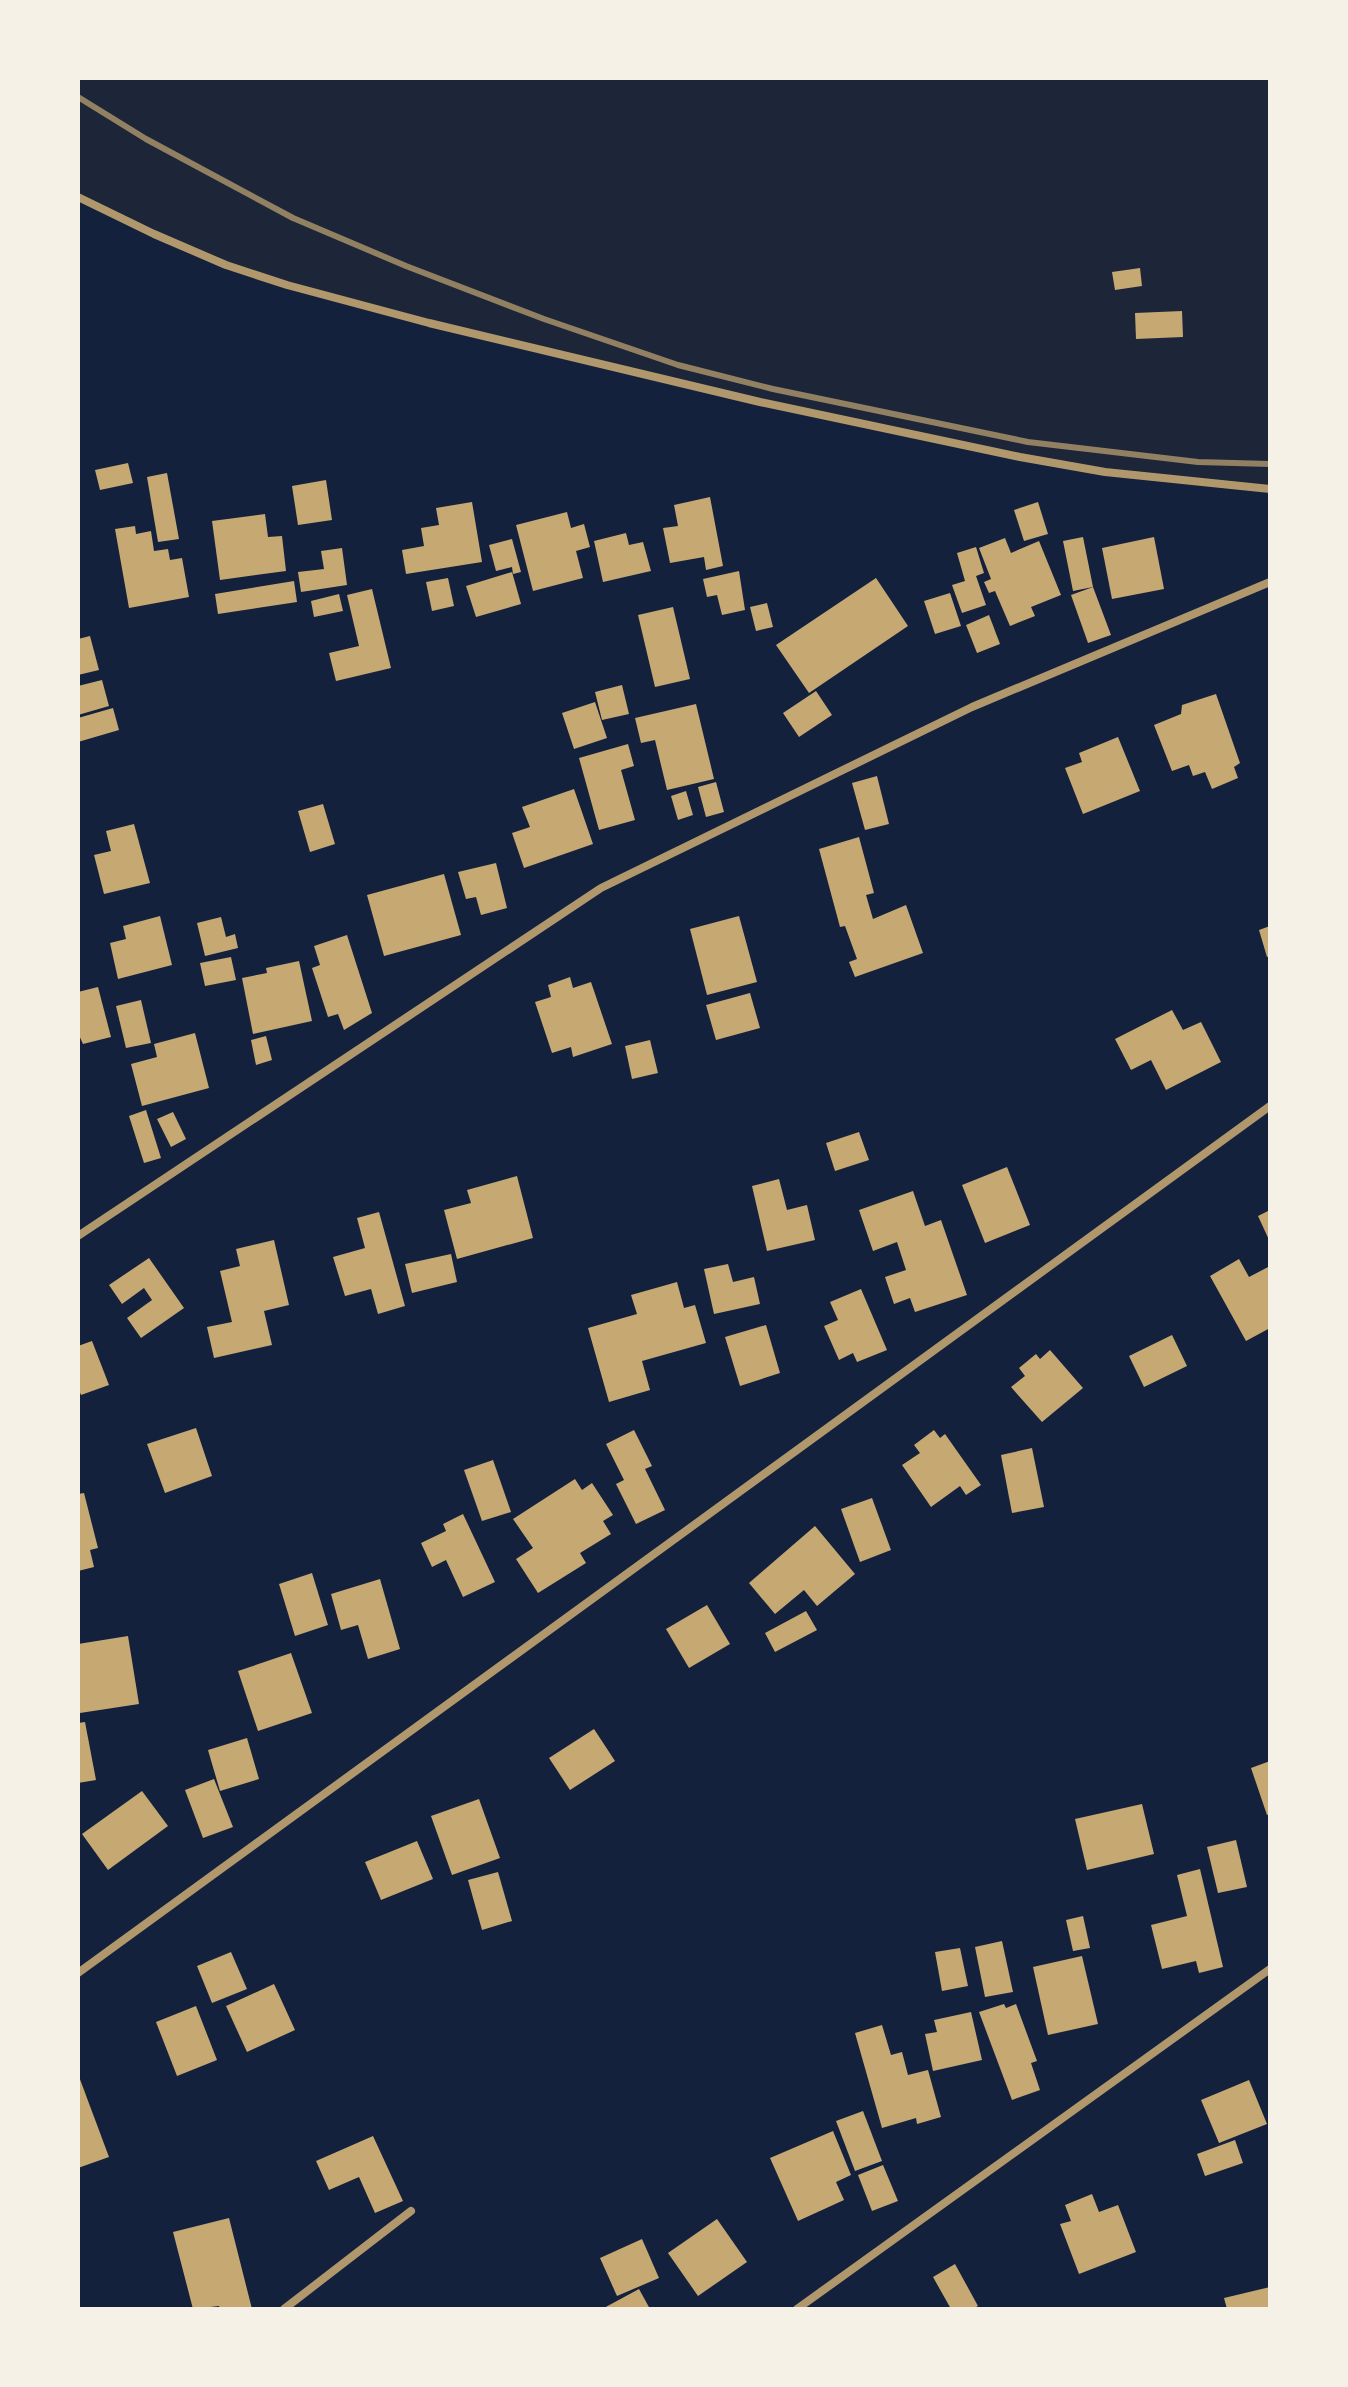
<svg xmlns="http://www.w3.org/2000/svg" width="1348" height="2387" font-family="'Golos Text',sans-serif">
  <rect width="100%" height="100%" fill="#14213d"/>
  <!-- green -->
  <polygon fill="#1d2539" points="78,78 1270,78 1270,489 1105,472 1020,457 429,323 226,265 78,197"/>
  <!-- building -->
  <g fill="#c6a872">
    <polygon points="1140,268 1142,286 1115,290 1112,272"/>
    <polygon points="1182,311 1183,337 1136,339 1135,313"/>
    <polygon points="128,463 133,483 100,490 95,470"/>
    <polygon points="167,473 179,539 158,542 147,477"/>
    <polygon points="326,480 332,520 298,525 292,486"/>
    <polygon points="710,497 723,566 706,570 704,557 670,563 663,528 678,526 674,505"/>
    <polygon points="472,502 482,562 406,574 402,550 424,546 421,528 439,525 436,508"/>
    <polygon points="1038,502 1048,534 1024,541 1014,510"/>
    <polygon points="567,512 571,528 584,524 590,547 576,551 583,578 533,591 516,525"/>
    <polygon points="265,514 268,537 282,536 286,571 220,580 212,521"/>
    <polygon points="135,526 136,534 151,531 154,551 168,549 170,560 182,558 189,597 129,608 115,529"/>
    <polygon points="626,533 629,545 643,542 651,571 603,582 594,541"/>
    <polygon points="1083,537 1093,587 1073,591 1063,541"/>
    <polygon points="1154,537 1164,589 1112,599 1102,548"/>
    <polygon points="1005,538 1011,553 1039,541 1061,595 1031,607 1035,616 1010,626 995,591 989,593 984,582 991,579 979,548"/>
    <polygon points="512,539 521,572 513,574 512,567 496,571 489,545"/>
    <polygon points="976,547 984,573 976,576 986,605 962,613 952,585 965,581 957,553"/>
    <polygon points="342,548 347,585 301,592 298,572 324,569 321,551"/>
    <polygon points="739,571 745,610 722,615 717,595 707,597 703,579"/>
    <polygon points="512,572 521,604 476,617 466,586"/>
    <polygon points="448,578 454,606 432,611 426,582"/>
    <polygon points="876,578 908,626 809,693 776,645"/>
    <polygon points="294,581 297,602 218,614 215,594"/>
    <polygon points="1093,587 1111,635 1088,643 1071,595"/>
    <polygon points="372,589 391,668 336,681 329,653 359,646 347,595"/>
    <polygon points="950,593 961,626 935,634 924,601"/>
    <polygon points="339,594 343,611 314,617 311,601"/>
    <polygon points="767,603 773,627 756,631 750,607"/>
    <polygon points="673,607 690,679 655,687 638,615"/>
    <polygon points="989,615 1000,644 977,653 966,625"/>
    <polygon points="90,636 99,670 78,675 78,639"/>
    <polygon points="102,680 109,706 78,715 78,686"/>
    <polygon points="622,685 629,714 602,720 595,692"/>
    <polygon points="816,691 832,715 799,737 783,713"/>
    <polygon points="1216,694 1240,763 1234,767 1238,778 1212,789 1205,772 1193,776 1189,765 1172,771 1154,725 1181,714 1182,705"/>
    <polygon points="595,702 607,738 574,749 562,713"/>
    <polygon points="696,704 714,779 667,790 655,740 641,743 635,718"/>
    <polygon points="113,708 119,730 78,742 78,718"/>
    <polygon points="1118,737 1140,791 1083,814 1065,768 1082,762 1079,753"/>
    <polygon points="628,744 634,766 621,770 635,820 599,830 579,758"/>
    <polygon points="877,776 889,824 865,830 852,783"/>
    <polygon points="716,782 724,812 706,817 698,787"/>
    <polygon points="574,789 593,844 524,868 512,833 530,827 522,807"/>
    <polygon points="686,791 693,815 678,820 671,796"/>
    <polygon points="323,804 335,844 310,852 298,811"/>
    <polygon points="134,824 150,883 104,894 94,855 111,851 106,831"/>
    <polygon points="859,837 874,893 866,895 873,919 906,905 923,953 855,977 849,962 857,959 845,926 840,927 819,849"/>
    <polygon points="496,863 507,908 481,915 476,897 466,899 458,872"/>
    <polygon points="444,874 461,935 384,956 367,895"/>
    <polygon points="160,916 172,965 118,979 110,943 126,939 123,926"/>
    <polygon points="739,916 757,982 707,995 690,929"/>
    <polygon points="221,917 226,937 235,934 238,948 205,956 197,923"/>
    <polygon points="1270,926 1270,956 1267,957 1259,930"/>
    <polygon points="347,935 372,1013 344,1030 338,1014 328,1017 312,968 320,965 314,946"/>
    <polygon points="231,957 236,980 205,986 200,963"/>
    <polygon points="299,961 312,1021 253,1034 242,978 267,973 266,968"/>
    <polygon points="570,977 573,988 591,982 612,1044 573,1057 571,1047 552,1053 535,1002 551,997 548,985"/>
    <polygon points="98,987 111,1037 83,1044 78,1033 78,992"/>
    <polygon points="750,993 760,1028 716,1040 706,1005"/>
    <polygon points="141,1000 151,1043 126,1048 116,1006"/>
    <polygon points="1172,1010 1183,1030 1201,1022 1221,1062 1166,1090 1151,1060 1131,1070 1115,1039"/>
    <polygon points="195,1033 209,1088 142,1106 131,1064 157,1057 154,1044"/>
    <polygon points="266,1036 272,1060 256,1065 251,1040"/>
    <polygon points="650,1040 658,1073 632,1079 625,1046"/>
    <polygon points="146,1110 161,1158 144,1163 129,1116"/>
    <polygon points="173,1112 186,1139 171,1147 157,1119"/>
    <polygon points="859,1132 869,1160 835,1171 826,1143"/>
    <polygon points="1007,1167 1030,1225 985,1243 962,1185"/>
    <polygon points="517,1176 533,1238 457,1259 444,1210 471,1203 467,1190"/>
    <polygon points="779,1179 787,1210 807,1205 815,1240 767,1251 752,1186"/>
    <polygon points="913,1191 925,1226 941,1220 967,1295 915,1312 910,1298 894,1304 885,1277 906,1270 897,1242 873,1251 859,1210"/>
    <polygon points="1270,1210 1270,1242 1258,1216"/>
    <polygon points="379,1212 405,1306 378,1314 371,1289 345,1296 333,1257 365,1248 357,1218"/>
    <polygon points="274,1240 289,1305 264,1311 272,1345 214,1358 207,1327 232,1322 220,1271 240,1266 236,1249"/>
    <polygon points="451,1254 457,1282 412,1293 405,1264"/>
    <polygon points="149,1258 184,1308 141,1338 127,1318 152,1300 144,1288 122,1304 109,1285"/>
    <polygon points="1239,1259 1249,1277 1270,1266 1270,1328 1246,1341 1210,1276"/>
    <polygon points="728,1264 733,1282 754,1277 760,1304 714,1314 704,1269"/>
    <polygon points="677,1282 684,1308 695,1305 706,1343 642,1361 650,1390 609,1402 588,1328 637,1314 631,1295"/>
    <polygon points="861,1289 887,1350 857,1362 853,1353 839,1360 824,1326 838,1320 830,1302"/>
    <polygon points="766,1325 780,1373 740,1386 725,1337"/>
    <polygon points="1172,1335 1187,1366 1144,1387 1129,1356"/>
    <polygon points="92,1341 109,1385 81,1395 78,1388 78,1346"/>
    <polygon points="1050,1350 1083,1388 1042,1422 1011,1387 1025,1376 1019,1368 1036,1354 1040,1359"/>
    <polygon points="196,1428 212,1476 165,1493 147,1444"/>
    <polygon points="634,1430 652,1466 645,1469 665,1510 636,1524 616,1484 624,1480 606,1444"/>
    <polygon points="934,1430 940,1438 945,1434 981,1485 966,1495 960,1486 931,1507 902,1465 920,1453 914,1445"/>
    <polygon points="1032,1448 1044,1507 1012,1513 1001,1455"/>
    <polygon points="493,1460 511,1512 482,1521 464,1470"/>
    <polygon points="575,1479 582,1490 592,1483 613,1515 603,1521 611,1534 580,1553 586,1563 538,1593 516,1559 533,1548 513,1519"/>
    <polygon points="84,1493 98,1548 90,1550 94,1567 78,1571 78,1494"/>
    <polygon points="872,1498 891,1550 860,1562 841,1509"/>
    <polygon points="463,1514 495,1582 463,1597 446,1560 432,1567 421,1543 446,1531 443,1524"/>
    <polygon points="815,1526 855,1574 817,1606 804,1590 775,1614 749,1583"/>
    <polygon points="312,1573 328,1625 295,1636 279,1584"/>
    <polygon points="380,1579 400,1649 368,1659 358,1625 341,1630 331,1594"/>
    <polygon points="707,1605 730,1644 689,1668 666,1629"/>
    <polygon points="806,1611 817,1630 775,1652 765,1633"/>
    <polygon points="128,1636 139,1704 80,1713 78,1644"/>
    <polygon points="291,1653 312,1713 258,1731 238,1671"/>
    <polygon points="85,1722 96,1780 78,1783 78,1723"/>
    <polygon points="594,1729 615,1761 570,1790 549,1758"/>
    <polygon points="247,1738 259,1779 220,1791 208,1750"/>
    <polygon points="1270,1761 1270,1814 1267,1815 1251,1768"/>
    <polygon points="214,1779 233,1827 203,1838 185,1790"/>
    <polygon points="142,1791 168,1826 108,1870 82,1834"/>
    <polygon points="479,1799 500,1858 452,1875 431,1816"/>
    <polygon points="1142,1804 1154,1854 1087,1870 1075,1819"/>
    <polygon points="1236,1840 1247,1887 1218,1893 1207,1847"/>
    <polygon points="417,1841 433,1879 381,1900 365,1862"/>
    <polygon points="1200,1869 1223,1967 1199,1973 1196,1961 1162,1969 1151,1925 1187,1916 1177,1875"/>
    <polygon points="498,1872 512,1921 482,1930 468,1880"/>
    <polygon points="1083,1916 1090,1948 1073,1951 1066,1920"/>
    <polygon points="1002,1941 1013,1992 985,1997 975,1947"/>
    <polygon points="960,1948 968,1986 942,1991 935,1952"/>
    <polygon points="231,1952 247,1989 212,2003 197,1966"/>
    <polygon points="1082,1956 1098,2024 1048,2035 1033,1967"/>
    <polygon points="274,1984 295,2030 247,2052 226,2006"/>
    <polygon points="1004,2004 1006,2008 1016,2004 1037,2061 1031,2063 1040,2090 1012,2100 979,2012"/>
    <polygon points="196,2006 217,2060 177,2076 156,2022"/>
    <polygon points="971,2012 982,2060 933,2071 925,2034 937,2032 934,2020"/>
    <polygon points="882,2025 891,2055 902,2052 908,2075 928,2070 941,2117 917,2124 916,2118 882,2128 855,2033"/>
    <polygon points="78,2074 109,2157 78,2168"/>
    <polygon points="1249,2080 1267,2124 1219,2143 1201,2100"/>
    <polygon points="863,2111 882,2161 855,2171 836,2121"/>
    <polygon points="833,2131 851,2175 836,2182 844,2200 798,2221 770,2158"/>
    <polygon points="373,2136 403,2201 375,2213 359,2177 329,2190 316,2161"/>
    <polygon points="1235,2140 1243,2163 1205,2176 1197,2154"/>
    <polygon points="883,2165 898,2201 872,2211 858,2175"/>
    <polygon points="1092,2194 1099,2212 1118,2205 1136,2252 1079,2274 1060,2224 1071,2221 1065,2205"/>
    <polygon points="229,2218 252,2309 220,2309 219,2306 193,2309 173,2232"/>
    <polygon points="717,2219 747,2262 698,2296 668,2253"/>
    <polygon points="642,2239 659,2278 617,2296 600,2258"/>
    <polygon points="955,2264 978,2306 972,2309 951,2309 933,2277"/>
    <polygon points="1270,2287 1270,2309 1227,2309 1224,2298"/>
    <polygon points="639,2289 650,2309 602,2309"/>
  </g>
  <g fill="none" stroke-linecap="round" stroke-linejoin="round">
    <!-- minor -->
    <g stroke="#b1986c" stroke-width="8">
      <polyline points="78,197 154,234 226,265 287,285 429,323 760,402 1020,457 1105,472 1270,489"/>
      <polyline points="78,1236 601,888 972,707 1270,582"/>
      <polyline points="78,1973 1270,1106"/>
      <polyline points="284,2309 411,2211"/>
      <polyline points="797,2309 1270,1969"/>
    </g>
    <!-- rail -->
    <polyline stroke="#918062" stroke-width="6" points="78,97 146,139 293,218 406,266 544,319 678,365 773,389 1028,442 1198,462 1270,464"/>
  </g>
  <!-- border -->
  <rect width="1348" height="2387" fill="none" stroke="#f6f1e7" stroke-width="160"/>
</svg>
